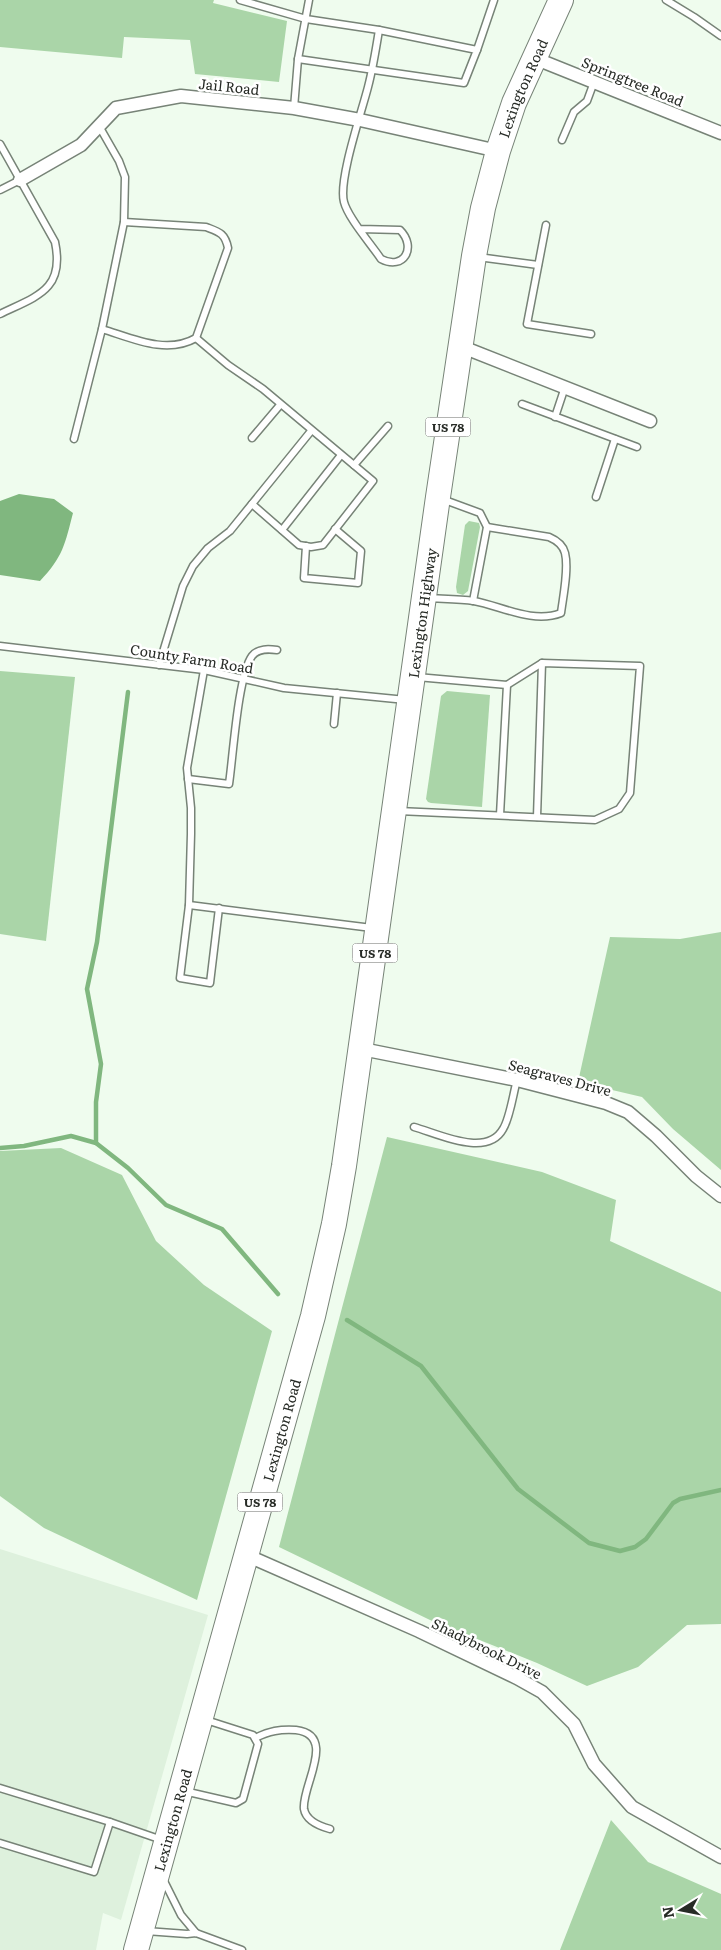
<svg xmlns="http://www.w3.org/2000/svg" width="721" height="1950" font-family="Literata,serif">
  <rect width="100%" height="100%" fill="#effcee"/>
  <!-- built -->
  <polygon fill="#def1dd" points="0,1549 208,1615 121,1920 103,1913 96,1950 0,1950"/>
  <!-- green -->
  <g fill="#aad5a8">
    <polygon points="0,0 214,0 213,3 287,21 279,82 195,74 190,40 124,37 122,58 0,47"/>
    <polygon points="469,521 479,523 480,527 468,591 463,595 457,593 456,587 465,525"/>
    <polygon points="0,671 75,677 46,941 0,934"/>
    <polygon points="447,691 490,695 482,807 431,803 428,802 426,799 441,696"/>
    <polygon points="721,932 721,1170 673,1129 642,1097 578,1082 610,937 680,939"/>
    <polygon points="387,1137 542,1172 616,1200 610,1241 721,1292 721,1624 687,1625 638,1667 587,1686 537,1663 430,1620 279,1547"/>
    <polygon points="61,1148 122,1175 156,1241 204,1285 272,1331 197,1600 44,1528 0,1496 0,1151"/>
    <polygon points="611,1820 648,1862 721,1894 721,1950 560,1950"/>
  </g>
  <!-- water -->
  <path fill="#80b77f" d="M19,494l35,5 19,14c-8,31 -10,44 -33,68l-40,-6v-74z"/>
  <g fill="none" stroke-linecap="round" stroke-linejoin="round">
    <!-- stream -->
    <g stroke="#80b77f" stroke-width="4.5">
      <polyline points="128,692 97,942 87,989 101,1064 96,1102 96,1143 128,1168 166,1205 222,1229 278,1294"/>
      <polyline points="0,1148 24,1146 71,1136 96,1143"/>
      <polyline points="347,1320 421,1366 518,1489 589,1543 620,1551 635,1547 646,1539 673,1503 680,1499 721,1490"/>
    </g>
    <defs>
      <g id="lane">
        <polyline points="240,0 306,19 379,30 477,50 464,83 298,59"/>
        <polyline points="666,0 694,17 721,36"/>
        <polyline points="477,50 494,0"/>
        <polyline points="294,108 298,59 309,0"/>
        <polyline points="562,140 574,112 587,101 594,82"/>
        <path d="M0,144l55,98c10,48 -18,54 -55,72"/>
        <polyline points="0,190 20,180"/>
        <polyline points="546,225 527,324 591,334"/>
        <path d="M360,229l40,1c17,17 4,41 -19,29 -10,-15 -33,-41 -37,-57 -6,-22 18,-91 24,-115 5,-19 8,-38 11,-57"/>
        <polyline points="478,257 538,265"/>
        <path d="M102,329c30,9 64,26 94,9l32,-90c-3,-15 -9,-16 -22,-21l-82,-5"/>
        <polyline points="196,338 228,365 263,389 373,481 323,545 311,547 299,545 252,504"/>
        <polyline points="522,404 637,447"/>
        <polyline points="555,417 565,387"/>
        <polyline points="252,438 280,405"/>
        <polyline points="74,439 102,329 124,222 125,177 119,161 99,126"/>
        <polyline points="354,465 388,426"/>
        <polyline points="596,497 615,439"/>
        <polyline points="442,499 480,513 487,527 473,601"/>
        <polyline points="282,530 341,455"/>
        <polyline points="306,546 304,578 358,583 361,551 335,529"/>
        <path d="M427,598c16,1 32,1 47,3 27,5 59,23 87,12 2,-16 8,-44 4,-60 -2,-8 -9,-13 -16,-16l-62,-10"/>
        <polyline points="0,646 204,670 284,688 406,700"/>
        <polyline points="159,665 183,586 193,566 208,548 230,531 311,431"/>
        <polyline points="204,670 187,768 191,808 191,834 189,905 180,978 210,983 219,908"/>
        <polyline points="334,724 337,693"/>
        <path d="M188,779l41,5c4,-27 9,-109 23,-128 6,-8 17,-7 25,-6"/>
        <polyline points="398,811 595,820 619,809 630,793 640,666 542,663 507,685 417,677"/>
        <polyline points="500,815 507,685"/>
        <polyline points="537,817 542,663"/>
        <polyline points="189,905 372,928"/>
        <path d="M414,1127c25,7 73,31 89,2 7,-11 10,-35 14,-49"/>
        <path d="M255,1738c14,-7 25,-9 41,-8 42,5 5,57 8,79 2,12 15,17 26,20"/>
        <polyline points="0,1788 110,1822 162,1840"/>
        <polyline points="184,1791 236,1803 243,1799 258,1744 253,1735 206,1720"/>
        <polyline points="0,1843 94,1872 110,1822"/>
        <polyline points="163,1879 181,1915 196,1933"/>
        <polyline points="146,1931 187,1934 196,1933 242,1950"/>
      </g>
      <g id="street">
        <polyline points="534,58 721,133"/>
        <polyline points="20,180 81,145 116,108 181,96 294,108 360,120 498,151"/>
        <polyline points="460,346 650,421"/>
        <polyline points="362,1049 517,1080 606,1103 628,1112 656,1136 696,1176 721,1196"/>
        <polyline points="246,1555 419,1631 517,1678 542,1692 574,1724 594,1764 632,1807 721,1857"/>
      </g>
      <g id="highway">
        <path id="s1" d="M136,1950l177,-634 21,-92 10,-58 94,-669 36,-241 9,-48 15,-57 16,-48 47,-103"/>
      </g>
    </defs>
    <!-- lane casing -->
    <use href="#lane" stroke="#778377" stroke-width="9"/>
    <!-- street casing -->
    <use href="#street" stroke="#778377" stroke-width="15"/>
    <!-- highway casing -->
    <use href="#highway" stroke="#778377" stroke-width="26"/>
    <!-- lane -->
    <use href="#lane" stroke="#fff" stroke-width="6"/>
    <!-- street -->
    <use href="#street" stroke="#fff" stroke-width="12"/>
    <!-- highway -->
    <use href="#highway" stroke="#fff" stroke-width="24"/>
  </g>
  <g text-anchor="middle" dominant-baseline="central" stroke-width="5" stroke-linejoin="round" paint-order="stroke">
    <!-- shield labels -->
    <g fill="#fff" stroke="#686b67" stroke-width="1">
      <rect x="425.5" y="417.5" width="45" height="19" rx="4"/>
      <rect x="352.5" y="943.5" width="45" height="19" rx="4"/>
      <rect x="237.5" y="1492.5" width="45" height="19" rx="4"/>
    </g>
    <g font-size="12" font-weight="bold" fill="#272b26">
      <text x="448" y="427">US 78</text>
      <text x="375" y="953">US 78</text>
      <text x="260" y="1502">US 78</text>
    </g>
    <!-- street labels -->
    <g font-size="14" fill="#272b26" stroke="#fff">
      <text transform="translate(633 81) rotate(22)">Springtree Road</text>
      <text transform="translate(229 86) rotate(6)">Jail Road</text>
      <text stroke="none"><textPath href="#s1" startOffset="1906">Lexington Road</textPath></text>
      <text stroke="none"><textPath href="#s1" startOffset="1370">Lexington Highway</textPath></text>
      <text transform="translate(192 658) rotate(9)">County Farm Road</text>
      <text transform="translate(560 1077) rotate(15)">Seagraves Drive</text>
      <text stroke="none"><textPath href="#s1" startOffset="540">Lexington Road</textPath></text>
      <text transform="translate(487 1648) rotate(26)">Shadybrook Drive</text>
      <text stroke="none"><textPath href="#s1" startOffset="135">Lexington Road</textPath></text>
    </g>
  </g>
  <!-- north arrow -->
  <g transform="translate(681 1910) rotate(260)" stroke="#ffffff" stroke-width="4" paint-order="stroke">
  <path d="M0-4L9 19L0 12L-9 19Z" fill="#272b26"/>
  <text y="-8" font-size="14" font-weight="bold" text-anchor="middle" fill="#272b26">N</text>
  </g>
</svg>
